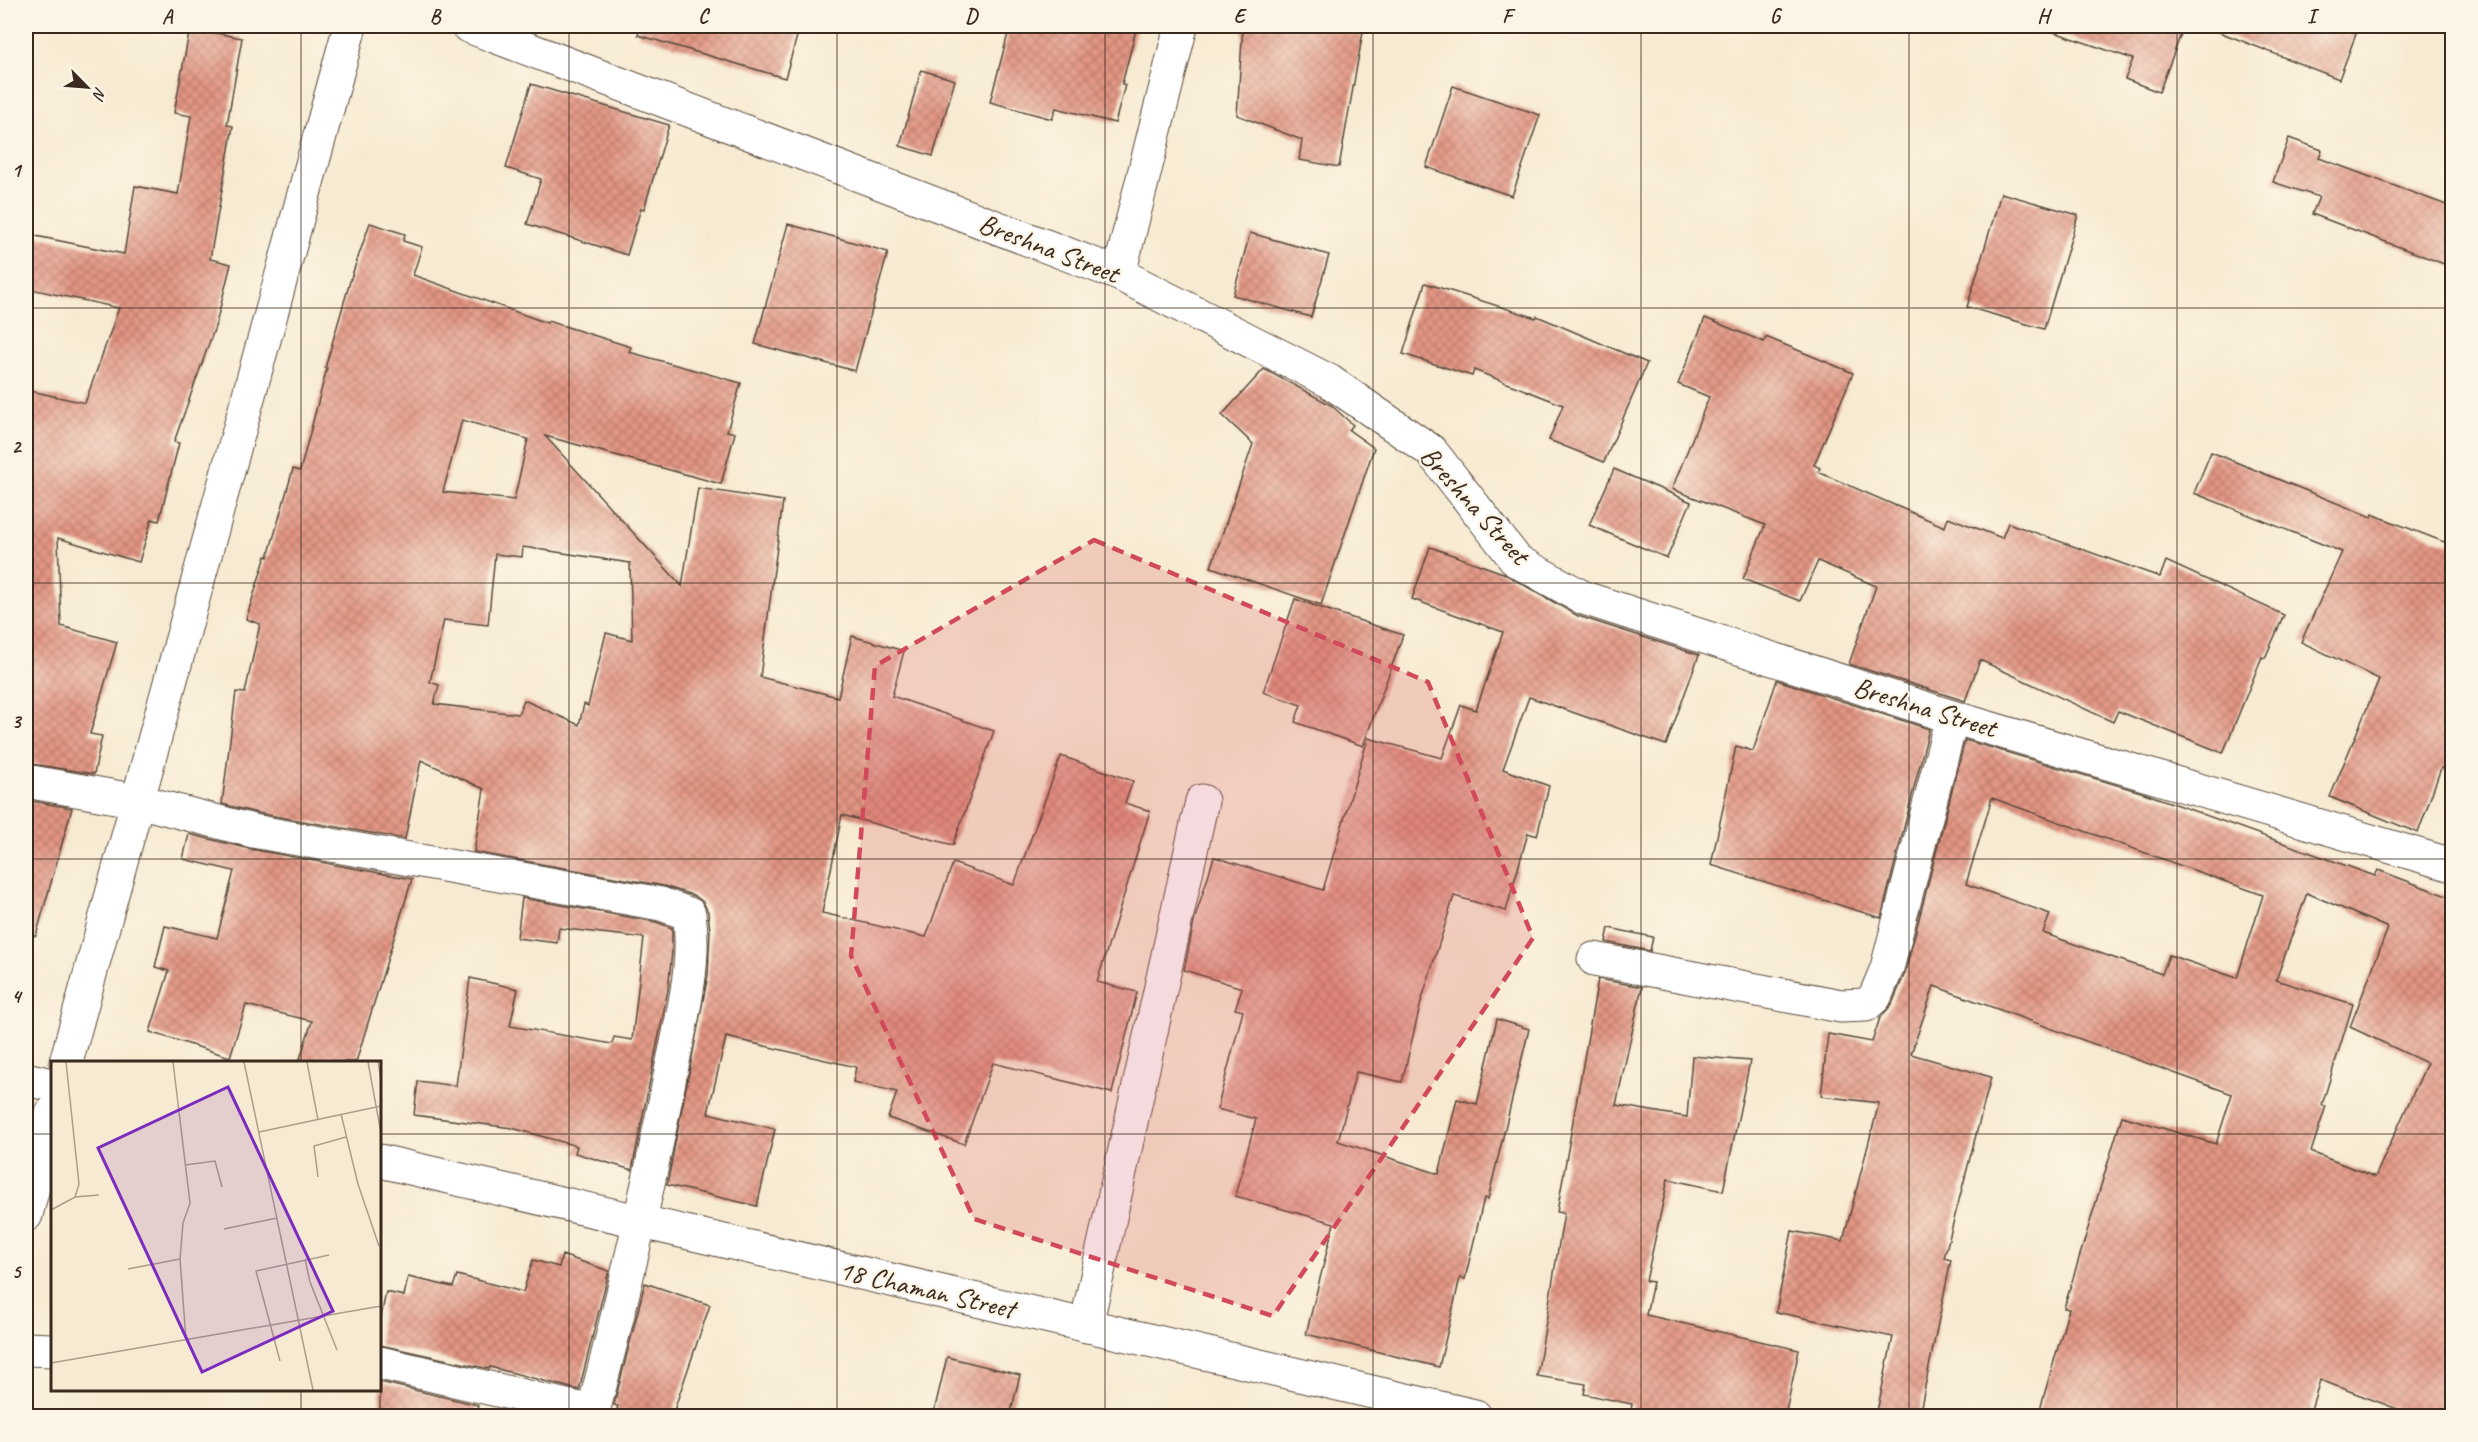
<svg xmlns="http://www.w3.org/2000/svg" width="2478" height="1442" font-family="Caveat,sans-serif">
  <defs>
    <pattern id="building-cross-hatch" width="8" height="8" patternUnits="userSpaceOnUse" patternTransform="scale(1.5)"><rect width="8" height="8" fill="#e39583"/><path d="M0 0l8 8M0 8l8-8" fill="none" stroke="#b97a6b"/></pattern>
  </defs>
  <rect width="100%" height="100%" fill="#fcf5e5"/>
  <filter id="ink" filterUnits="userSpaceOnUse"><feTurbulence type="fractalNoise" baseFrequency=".0167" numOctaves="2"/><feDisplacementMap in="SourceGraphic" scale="12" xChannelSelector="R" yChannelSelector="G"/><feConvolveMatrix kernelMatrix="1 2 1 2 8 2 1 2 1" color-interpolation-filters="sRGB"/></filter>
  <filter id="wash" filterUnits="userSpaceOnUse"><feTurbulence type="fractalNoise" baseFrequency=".008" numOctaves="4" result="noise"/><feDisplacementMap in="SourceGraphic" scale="24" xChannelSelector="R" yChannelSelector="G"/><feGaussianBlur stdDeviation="1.35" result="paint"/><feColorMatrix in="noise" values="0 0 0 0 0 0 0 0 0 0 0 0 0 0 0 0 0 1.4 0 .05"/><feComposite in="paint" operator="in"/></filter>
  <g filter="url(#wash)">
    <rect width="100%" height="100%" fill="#f7ead2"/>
    <g id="blocks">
      <!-- building -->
      <g fill="url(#building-cross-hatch)" fill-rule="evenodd">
        <polygon points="639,26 800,26 785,78 638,35"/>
        <polygon points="1010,26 1137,26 1122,84 1125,85 1115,123 1056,108 1052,119 990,102"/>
        <polygon points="1243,26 1364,26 1339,167 1299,160 1302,140 1237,115"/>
        <polygon points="2052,26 2184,26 2159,92 2125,79 2133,59 2051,31"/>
        <polygon points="2210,26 2359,26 2339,79 2209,28"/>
        <polygon points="190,28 242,38 227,125 233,126 210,259 231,264 216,324 174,442 179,443 159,521 152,519 139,562 58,538 61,626 117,642 90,734 102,736 94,774 26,763 26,390 85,403 119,308 26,288 26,234 124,254 135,186 178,194 191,116 174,113"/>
        <polygon points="921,70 955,80 933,156 900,146"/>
        <polygon points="531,84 669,125 644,209 641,208 627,255 527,224 541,179 506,168"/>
        <polygon points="1453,86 1540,115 1512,196 1426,167"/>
        <polygon points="2289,138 2322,150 2319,158 2452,207 2452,267 2312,214 2319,197 2273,182"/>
        <polygon points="2001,193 2078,215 2044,329 1967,307"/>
        <path d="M370,223l35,11 -2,7 19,6 -9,28 134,48 1,-2 83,26 -2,5 112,31 -14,48 8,2 -14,51 -176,-48 137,150 16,-98 85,13 -23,176 78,20 14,-61 52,15 -12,45 102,35 -41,114 -111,-30 -20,98 104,24 27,-74 61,22 47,-129 72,25 -8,22 25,8 -53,171 40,10 -25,101 -119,-30 -29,81 -76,-26 9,-26 -44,-10 3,-15 -130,-30 -18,76 67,16 -18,77 -90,-21 41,-210 2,-44 -2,-19 -5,-10 -8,-6 -31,-10 -190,-34 10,-63 -63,-29 -16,79 -148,-26 -35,-9 14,-112 9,1 15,-69 -14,-5 20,-63 2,1 25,-88 7,2 27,-103h-2l26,-90zM462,420l66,19 -14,61 -71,-8zM523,547l107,16 2,77 -26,-7 -18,73 -4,-2 -5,21 -55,-25 -6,14 -84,-10 5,-19 -9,-3 14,-62 44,5 7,-71 27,3z"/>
        <polygon points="788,224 888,252 855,371 755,344"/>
        <polygon points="1250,233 1329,255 1311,317 1233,295"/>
        <polygon points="1425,283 1536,318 1537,316 1647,363 1604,462 1549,440 1563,405 1474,370 1472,376 1403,354"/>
        <polygon points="1705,318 1764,342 1766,337 1853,373 1814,465 1820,468 1818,472 1945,527 1948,517 2002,538 2008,523 2160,577 2166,561 2284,615 2265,658 2262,657 2223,753 2118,711 2113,722 1980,660 1965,701 1849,664 1876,586 1818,561 1800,601 1743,579 1765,525 1672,489 1709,397 1678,384"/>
        <polygon points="1264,369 1331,405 1353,425 1349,430 1374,448 1321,605 1211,567 1253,444 1222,415"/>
        <polygon points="2211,452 2371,517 2372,514 2452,545 2452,773 2441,768 2418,833 2330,797 2379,679 2301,642 2342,552 2194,493"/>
        <polygon points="1614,469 1691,502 1667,558 1589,525"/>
        <polygon points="1430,547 1503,573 1578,616 1699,655 1666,745 1529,697 1503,769 1549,786 1537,836 1528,833 1506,911 1454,896 1421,1002 1402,1082 1356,1072 1338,1141 1439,1174 1457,1099 1477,1104 1497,1019 1529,1029 1488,1199 1484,1198 1465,1279 1460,1278 1439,1367 1306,1334 1334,1223 1235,1196 1256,1119 1217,1109 1243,1011 1235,1009 1242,988 1184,970 1195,918 1214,857 1323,890 1368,738 1442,758 1461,705 1476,710 1503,632 1412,599"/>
        <polygon points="1295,599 1403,635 1363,746 1295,722 1301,705 1263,692"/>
        <polygon points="1777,680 1929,729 1881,918 1711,865 1736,746 1753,751"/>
        <path d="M1965,740l179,53 231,83 3,-6 74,28v518h-36l-96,-36 -11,36h-271l31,-107 -5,-1 58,-192 94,28 16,-50 -298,-108 -23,68 80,23 -47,181 7,2 -32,156h-43l17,-79 -117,-25 16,-81 51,10 36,-138 -58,-7 7,-62 44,8 8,-24 12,-14 13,-31zM1992,798l271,97 -26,83 -68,-23 -7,19 -48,-16 -71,-25 7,-19 -84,-30zM2307,893l81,35 -38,99 77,36 -52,114 -64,-25 15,-46 -4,-1 31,-101 -77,-24z"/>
        <polygon points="26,800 72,808 36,936 26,934"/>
        <polygon points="189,834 250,849 412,879 356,1062 299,1062 312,1021 246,1005 230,1057 150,1032 169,971 155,967 165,926 217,938 234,871 183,859"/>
        <polygon points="522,898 656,922 672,928 672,952 668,990 632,1170 575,1153 577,1146 512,1128 414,1115 418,1081 456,1086 470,978 518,989 510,1026 612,1044 614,1037 632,1040 644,938 559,928 557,943 517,938"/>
        <polygon points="1609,928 1653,937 1650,951 1606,942"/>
        <polygon points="1598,979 1642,987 1616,1105 1687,1117 1692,1056 1750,1061 1723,1191 1668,1179 1646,1281 1653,1282 1646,1315 1799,1350 1785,1416 1630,1416 1632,1404 1584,1394 1586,1384 1537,1376 1564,1213 1557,1212"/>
        <polygon points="562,1255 609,1271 579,1390 490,1367 489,1369 380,1345 380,1322 386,1292 404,1296 408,1277 453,1287 457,1275 523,1292 533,1260 559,1267"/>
        <polygon points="645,1283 710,1305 672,1416 615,1416 618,1406 614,1405"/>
        <polygon points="947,1357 1020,1375 1010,1416 933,1416"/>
        <polygon points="380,1382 478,1405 475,1416 404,1416 380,1409"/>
      </g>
    </g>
  </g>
  <g filter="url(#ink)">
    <use href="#blocks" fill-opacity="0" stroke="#574739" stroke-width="1.5"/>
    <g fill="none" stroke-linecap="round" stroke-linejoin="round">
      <defs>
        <g id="minor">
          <polyline points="468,26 1119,274 1329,381 1431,451 1517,561 1584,598 1952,717 2452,865"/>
          <polyline points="1119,274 1181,26"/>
          <path d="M26,781l112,20 115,30 408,73 28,10c8,49 -8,108 -18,157 -22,116 -49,231 -79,345"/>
          <polyline points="1594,959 1841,1006 1866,1005 1875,997 1887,968 1952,717"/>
          <polyline points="66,1062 350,26"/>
          <polyline points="26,1079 52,1085"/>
          <polyline points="380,1161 1475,1416"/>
          <polyline points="26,1215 52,1113"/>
          <polyline points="1086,1326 1202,801"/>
          <polyline points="26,1349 52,1350"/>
          <polyline points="380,1363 593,1412"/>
        </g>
      </defs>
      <!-- minor casing -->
      <use href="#minor" stroke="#574739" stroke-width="35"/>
      <!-- minor -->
      <use href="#minor" stroke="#fff" stroke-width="33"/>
    </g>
  </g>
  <!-- marked area -->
  <path fill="#d1495b" fill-opacity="0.2" stroke="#d1495b" stroke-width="4.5" stroke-dasharray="12 8" stroke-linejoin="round" d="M1094,540l334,142 105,256 -260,378 -299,-97 -123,-263 24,-290z"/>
  <!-- grid -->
  <path fill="none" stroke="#3b2a1e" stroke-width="1.5" stroke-opacity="0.55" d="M301,26v1036M569,26v1390M837,26v1390M1105,26v1390M1373,26v1390M1641,26v1390M1909,26v1390M2177,26v1390M26,308h2426M26,583h2426M26,859h2426M26,1134h26M380,1134h2072M301,1390v26"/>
  <g text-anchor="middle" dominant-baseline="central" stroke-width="4.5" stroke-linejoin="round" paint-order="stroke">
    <!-- street labels -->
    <g font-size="28" fill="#3b2a1e" stroke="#fcf5e5">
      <text transform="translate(1049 248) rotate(21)">Breshna Street</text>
      <text transform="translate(1475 505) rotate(48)">Breshna Street</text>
      <text transform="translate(1925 707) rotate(17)">Breshna Street</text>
      <text transform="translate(927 1289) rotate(13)">18 Chaman Street</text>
    </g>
  </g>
  <!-- overview -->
  <g transform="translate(51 1061)">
    <rect width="330" height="330" fill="#f7ead2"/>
    <path fill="none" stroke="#ac9d8a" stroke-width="1.5" d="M15,1l13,122 -4,13M122,1l17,141 -7,20 -3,36 6,81M193,1l69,328M256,1l11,58M317,1l13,71M327,1l3,18M290,53l17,70 21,62M208,71l122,-26M134,104l30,-4 7,26M267,116l-4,-31 32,-9M0,149l24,-13 24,-2M173,168l53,-11M254,198l5,23 27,68M77,208l52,-10M229,300l-24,-90 73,-16M0,302l330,-57"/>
    <path fill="#7b2cbf" fill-opacity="0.15" stroke="#7b2cbf" stroke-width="3" d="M177,26l105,224 -131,61 -104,-224z"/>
    <rect width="330" height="330" fill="none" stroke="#3b2a1e" stroke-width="3"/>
  </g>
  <!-- margin -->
  <rect width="2478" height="1442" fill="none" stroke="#fcf5e5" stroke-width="66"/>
  <!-- north arrow -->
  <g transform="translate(87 87) rotate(115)" stroke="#fcf5e5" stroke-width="4.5" paint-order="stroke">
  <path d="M0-4.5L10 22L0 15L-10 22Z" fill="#3b2a1e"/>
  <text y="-9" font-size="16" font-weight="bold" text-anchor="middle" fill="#3b2a1e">N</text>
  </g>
  <rect x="33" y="33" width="2412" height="1376" fill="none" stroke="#3b2a1e" stroke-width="2"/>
  <g font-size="20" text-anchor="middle" font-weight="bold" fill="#3b2a1e">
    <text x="167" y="23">A</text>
    <text x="435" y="23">B</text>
    <text x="703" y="23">C</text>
    <text x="971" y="23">D</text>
    <text x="1239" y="23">E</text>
    <text x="1507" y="23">F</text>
    <text x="1775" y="23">G</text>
    <text x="2043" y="23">H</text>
    <text x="2311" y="23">I</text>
    <text x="16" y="177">1</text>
    <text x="16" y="453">2</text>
    <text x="16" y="728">3</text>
    <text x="16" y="1003">4</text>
    <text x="16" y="1278">5</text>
  </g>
</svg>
